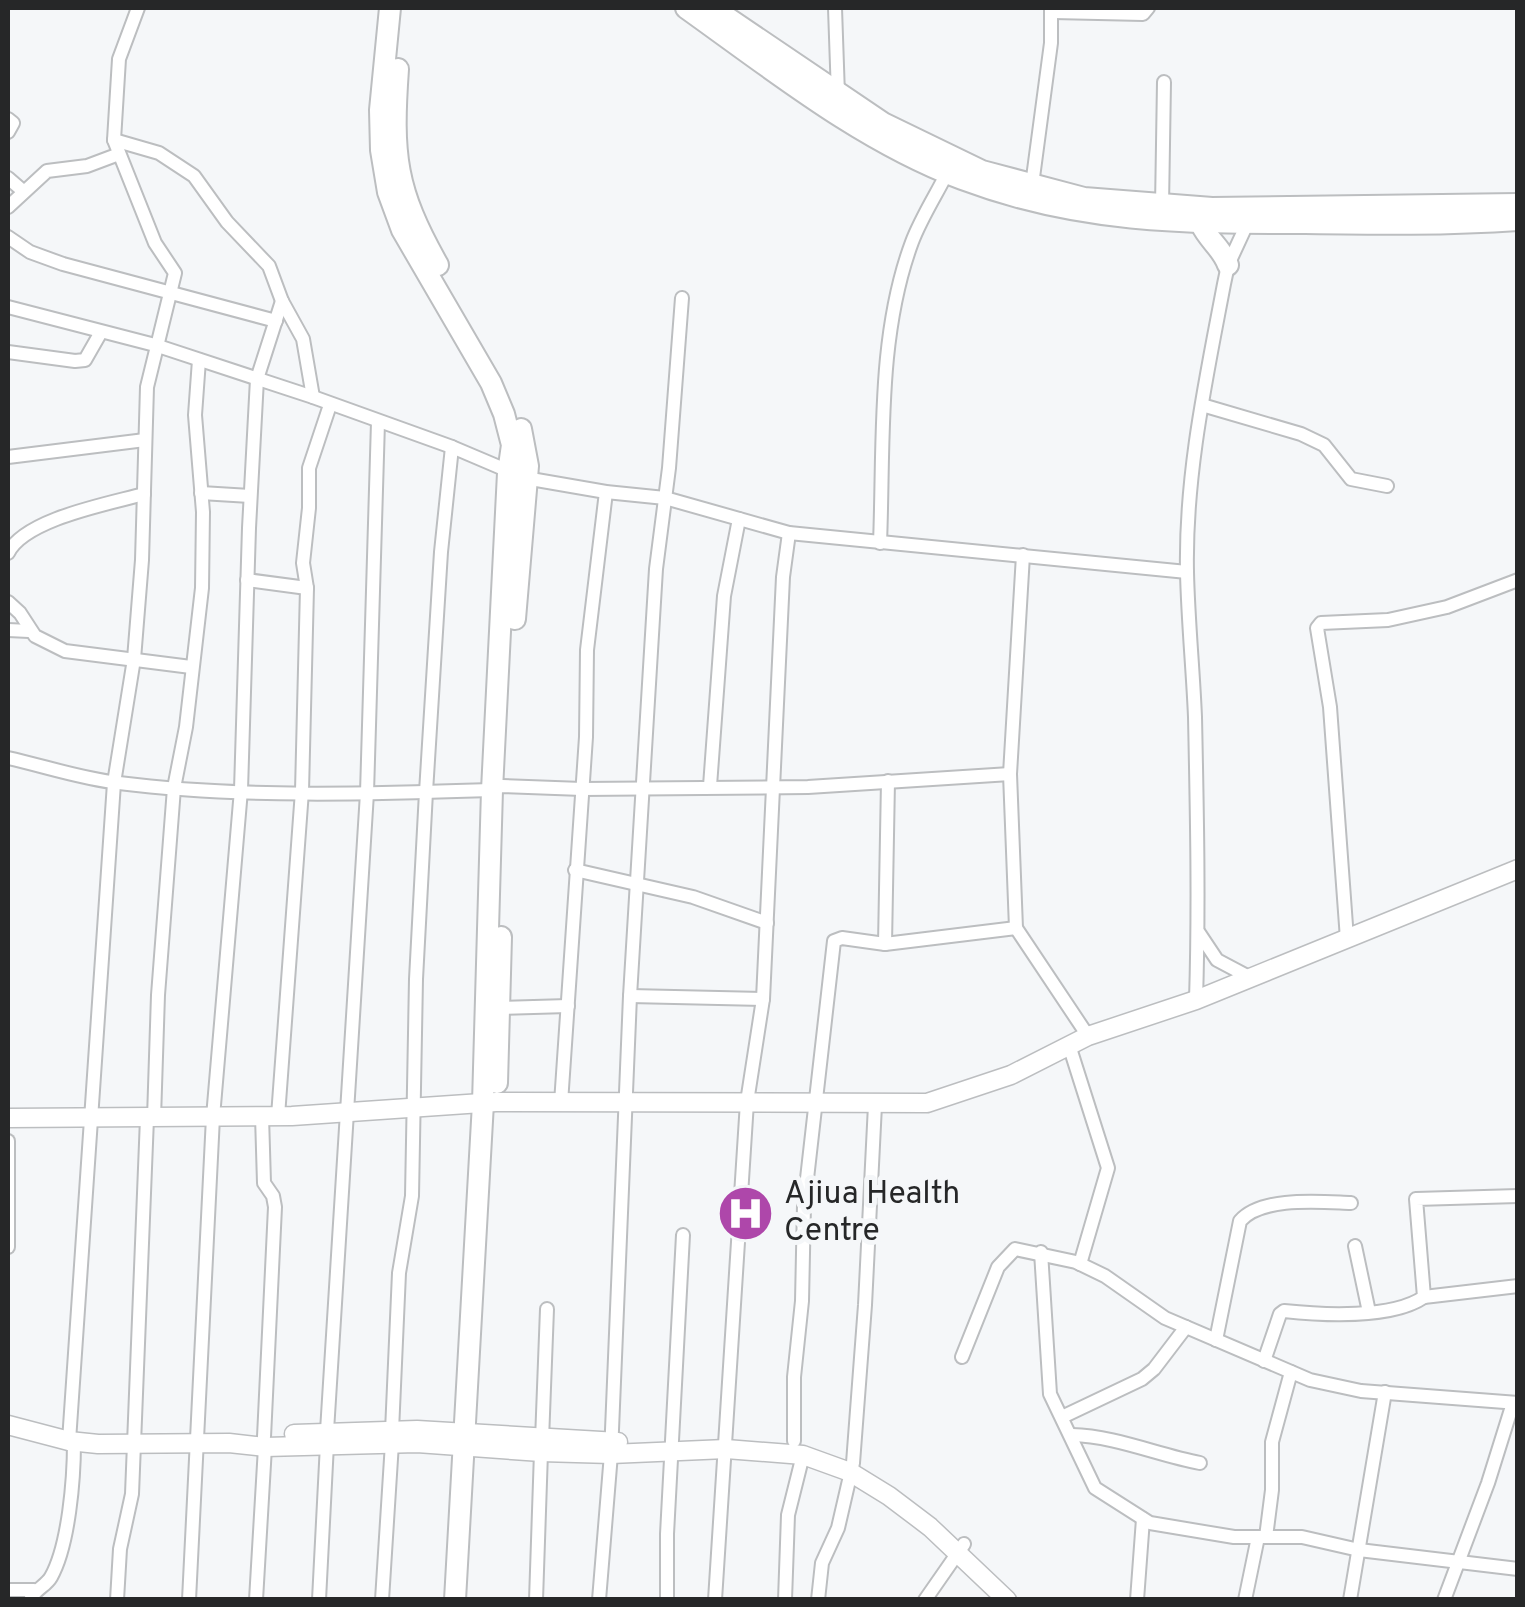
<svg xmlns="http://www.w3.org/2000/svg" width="1525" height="1607" font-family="Overpass,sans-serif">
  <rect width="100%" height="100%" fill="#f5f7f9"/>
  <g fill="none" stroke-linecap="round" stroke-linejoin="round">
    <defs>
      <g id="street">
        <polyline points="835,8 838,95"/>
        <polyline points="1053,12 1143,14 1148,8"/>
        <polyline points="8,119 13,123 8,132"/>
        <polyline points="114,140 159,153 194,176 227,222 269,266 282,301 303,339 313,397"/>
        <polyline points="8,178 23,191"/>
        <polyline points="1032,185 1051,43 1051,8"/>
        <polyline points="1162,206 1164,82"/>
        <polyline points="8,207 47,171 87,166 119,154"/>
        <polyline points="8,237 30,252 63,264 276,321"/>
        <polyline points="8,307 155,345 313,397 452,447 525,478 606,492 665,498 789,533 1187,572"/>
        <polyline points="8,352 75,361 85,360 101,332"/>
        <polyline points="1202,405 1301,434 1324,445 1351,479 1387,486"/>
        <polyline points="8,457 145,440"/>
        <polyline points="201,493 250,496"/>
        <path d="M880,543c4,-99 -3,-207 32,-301 9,-24 24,-47 35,-69"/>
        <path d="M8,553c17,-34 100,-49 136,-59"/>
        <polyline points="1023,555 1010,774 1016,928 1088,1036"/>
        <polyline points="247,580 307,588"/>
        <polyline points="8,602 20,613 35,636 65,651 191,667"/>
        <polyline points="8,630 29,631"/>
        <path d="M8,758c36,8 74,21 111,25 120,15 252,11 373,7l10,-4 80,3 226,-2 202,-13"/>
        <polyline points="710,786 724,596 739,519"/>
        <polyline points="575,870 693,897 767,923"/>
        <polyline points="1199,933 1217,960 1251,978"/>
        <polyline points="1347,939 1330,707 1317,628 1321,623 1388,620 1447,607 1518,580"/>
        <polyline points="885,944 888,781"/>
        <polyline points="630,996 763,999"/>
        <path d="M1196,1000c3,-94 1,-188 -1,-283 -2,-48 -7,-97 -8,-145 -2,-97 19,-193 37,-288l4,-19 19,-41"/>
        <polyline points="501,1008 568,1006"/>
        <polyline points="1069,1045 1108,1168 1080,1264"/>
        <polyline points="561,1103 586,737 587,650 606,492"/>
        <polyline points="262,1116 264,1183 273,1196 275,1207 264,1437"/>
        <polyline points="278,1116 302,791 307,588 303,563 309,508 309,468 330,405"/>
        <polyline points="154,1118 158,995 174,788 186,727 202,588 203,512 195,415 199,360"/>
        <polyline points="8,1141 8,1247"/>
        <polyline points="1355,1246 1369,1312"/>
        <polyline points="1041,1252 1050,1394 1095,1488 1150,1523 1234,1537 1302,1537 1359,1550 1518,1569"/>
        <polyline points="1424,1297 1518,1286"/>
        <path d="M1216,1340l24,-119c22,-25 81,-19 111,-18"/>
        <polyline points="962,1357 998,1267 1015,1249 1076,1262 1105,1276 1165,1318 1310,1380 1361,1391 1518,1403"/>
        <path d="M1264,1361l16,-47 4,-3c38,4 108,8 140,-14l-8,-98 102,-3"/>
        <polyline points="1062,1417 1142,1379 1154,1369 1186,1327"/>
        <polyline points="327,1431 367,793 378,422"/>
        <polyline points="392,1431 399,1273 412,1196 416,979 426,792 441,552 452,447"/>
        <path d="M1072,1435c43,1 86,20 128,28"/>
        <polyline points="542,1440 547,1309"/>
        <polyline points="69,1441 114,783 134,659 142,560 147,387 175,273 155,243 114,140 119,59 138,8"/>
        <polyline points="794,1441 794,1377 802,1301 804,1205 834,941 842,938 885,944 1016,928"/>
        <polyline points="1266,1537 1272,1490 1272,1442 1291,1372"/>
        <polyline points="8,1590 34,1590"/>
        <path d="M30,1600c5,-11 16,-14 21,-23 18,-32 23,-99 23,-135"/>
        <polyline points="117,1600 120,1549 132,1494 147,1118"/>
        <polyline points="189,1600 213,1117 241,790 249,528 257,379 282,301"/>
        <polyline points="256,1600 265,1447"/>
        <polyline points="319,1600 327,1444"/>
        <polyline points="382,1600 392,1443"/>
        <polyline points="536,1600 541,1452"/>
        <polyline points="599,1600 611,1454 630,996 656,569 669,468 682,298"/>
        <polyline points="667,1600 667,1534 683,1235"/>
        <polyline points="715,1600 747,1102 763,999 783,577 789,533"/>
        <polyline points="785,1600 788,1515 803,1455"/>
        <polyline points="818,1600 822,1563 838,1528 853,1463 865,1305 875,1105"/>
        <polyline points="925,1600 964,1544"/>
        <polyline points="1137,1600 1143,1519"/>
        <polyline points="1245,1600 1258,1537"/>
        <polyline points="1350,1600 1385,1392"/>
        <polyline points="1444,1600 1488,1483 1513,1403"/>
      </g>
      <g id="secondary">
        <polyline points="8,1118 292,1116 496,1102 927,1103 1011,1075 1088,1036 1196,1000 1518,869"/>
        <polyline points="8,1425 69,1441 98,1444 229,1443 265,1447 417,1443 541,1452 611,1454 726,1449 803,1455 850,1472 889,1496 930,1527 1007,1600"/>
        <polyline points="294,1434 417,1430 618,1442"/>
      </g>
      <g id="primary">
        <polyline points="390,8 380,110 381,150 388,192 402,230 491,383 504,414 512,445 508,473 492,790 483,1103 455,1600"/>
        <path d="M686,8c87,62 175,133 276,171 117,44 220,44 343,44 71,1 142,2 213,-3"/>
        <polyline points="713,8 883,123 982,171 1084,198 1212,208 1518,204"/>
        <path d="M398,69c-6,86 -3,120 40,196"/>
        <path d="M1201,224c7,16 21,24 27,41"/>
        <polyline points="515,619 528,466 521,429"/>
        <polyline points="497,1083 501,937"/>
      </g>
    </defs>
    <!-- street casing -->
    <use href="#street" stroke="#bcbec0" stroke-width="16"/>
    <!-- secondary casing -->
    <use href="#secondary" stroke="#bcbec0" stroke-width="21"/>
    <!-- primary casing -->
    <use href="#primary" stroke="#bcbec0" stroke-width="24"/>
    <!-- street -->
    <use href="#street" stroke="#fff" stroke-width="12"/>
    <!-- secondary -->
    <use href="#secondary" stroke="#fff" stroke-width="18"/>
    <!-- primary -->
    <use href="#primary" stroke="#fff" stroke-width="20"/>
  </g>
  <!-- icons -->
  <defs>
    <symbol id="hospital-disc" viewBox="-11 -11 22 22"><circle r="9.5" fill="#ae47aa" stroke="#f5f7f9"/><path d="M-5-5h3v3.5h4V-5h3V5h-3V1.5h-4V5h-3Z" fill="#fff"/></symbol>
  </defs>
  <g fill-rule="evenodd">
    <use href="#hospital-disc" x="714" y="1182" width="63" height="63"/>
  </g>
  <g text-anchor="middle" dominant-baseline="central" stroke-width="10" stroke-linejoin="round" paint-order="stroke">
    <!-- poi labels -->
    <g font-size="32" fill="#262728" stroke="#f5f7f9" text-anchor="start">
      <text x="784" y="1195">Ajiua Health<tspan x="784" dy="37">Centre</tspan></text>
    </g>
  </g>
  <!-- border -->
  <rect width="1525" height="1607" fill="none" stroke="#262728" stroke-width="20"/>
</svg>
